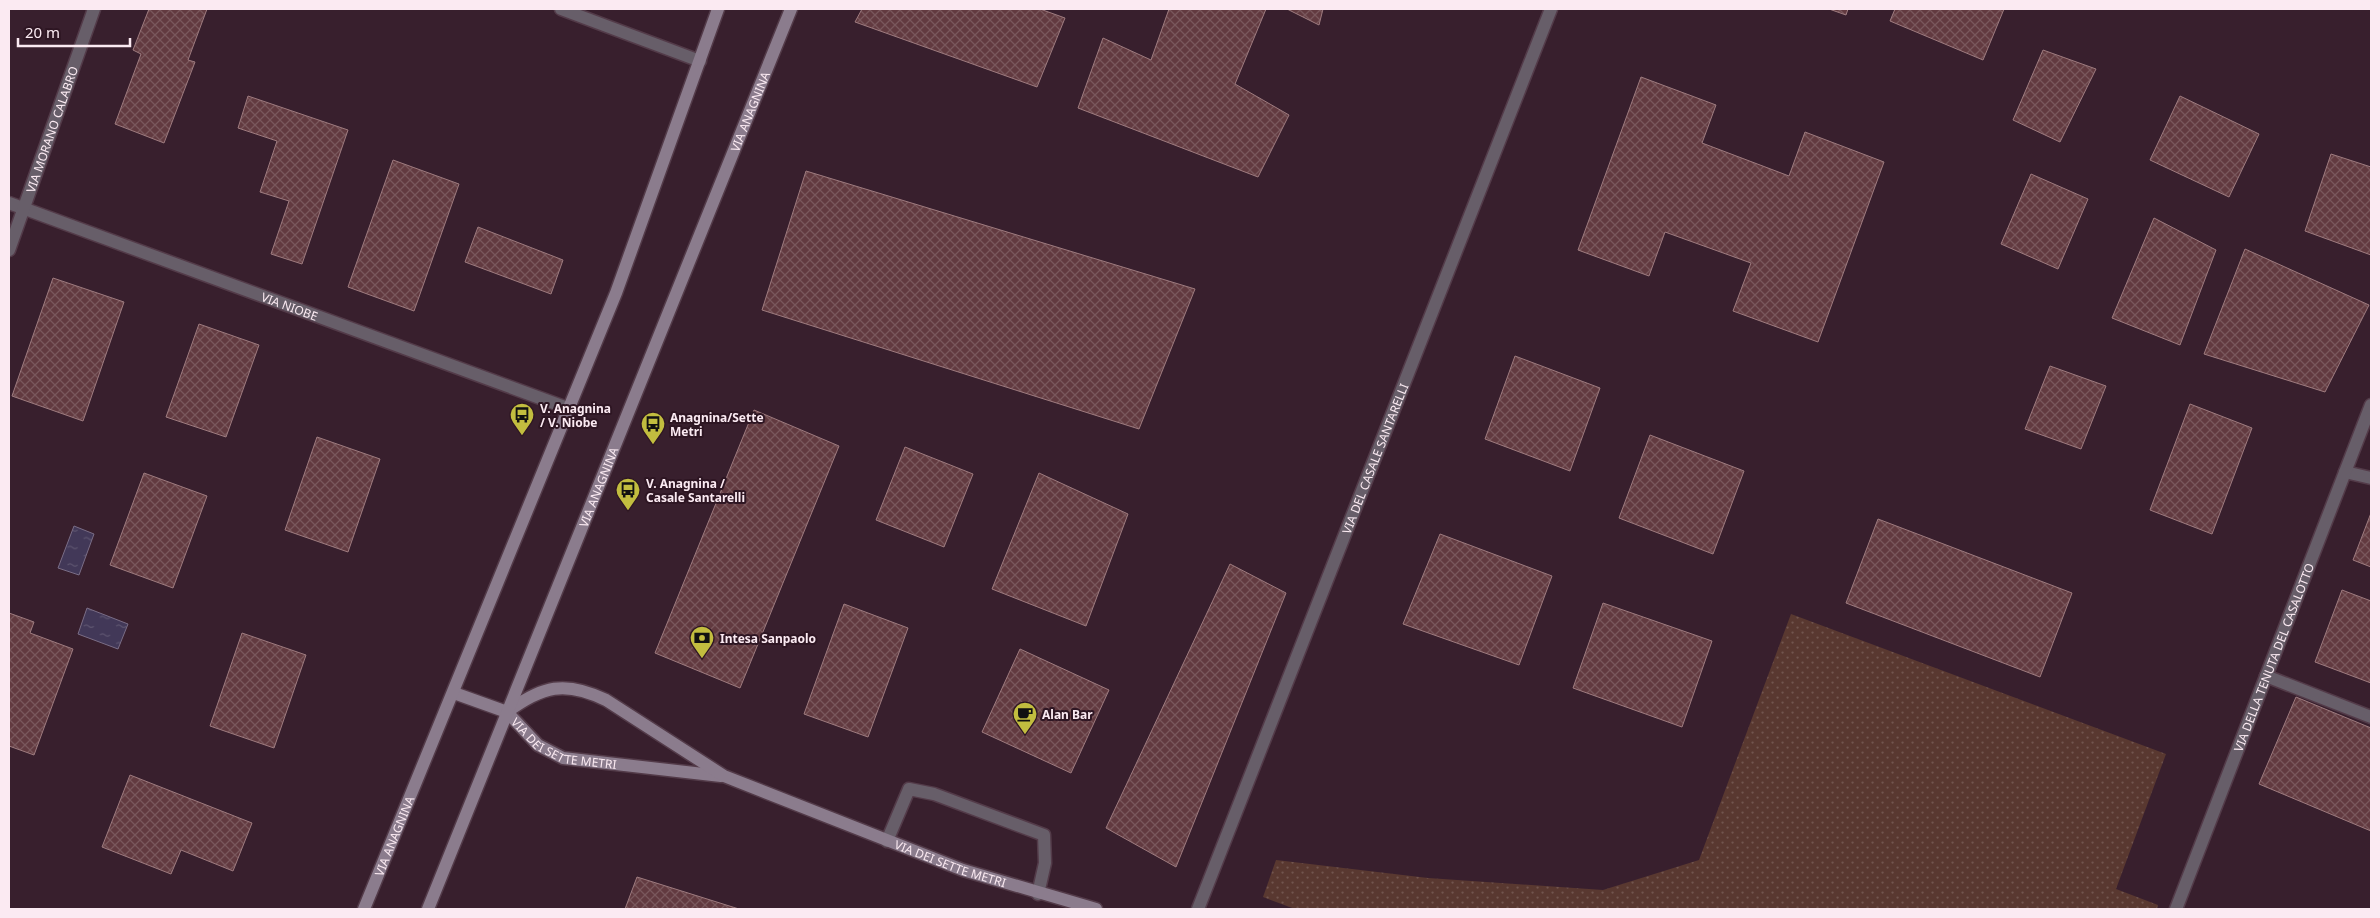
<svg xmlns="http://www.w3.org/2000/svg" width="2380" height="918" font-family="'Noto Sans',sans-serif">
  <defs>
    <pattern id="grass-dots" width="8" height="8" patternUnits="userSpaceOnUse" patternTransform="scale(1.25)"><rect width="8" height="8" fill="#593830"/><path d="M2 2h.1M6 6h.1" fill="none" stroke="#72554e" stroke-width="1.8" stroke-linecap="round"/></pattern>
    <pattern id="water-ripples" width="26" height="14" patternUnits="userSpaceOnUse" patternTransform="scale(1.25)"><rect width="26" height="14" fill="#423858"/><path d="M2 4q2-2 4 0t4 0M15 11q2-2 4 0t4 0" fill="none" stroke="#5e5570"/></pattern>
    <pattern id="building-cross-hatch" width="8" height="8" patternUnits="userSpaceOnUse" patternTransform="scale(1.25)"><rect width="8" height="8" fill="#623a40"/><path d="M0 0l8 8M0 8l8-8" fill="none" stroke="#79575c"/></pattern>
  </defs>
  <rect width="100%" height="100%" fill="#381f2d"/>
  <!-- grass -->
  <polygon fill="url(#grass-dots)" points="1791,614 2166,754 2116,889 2158,905 2157,909 1295,909 1263,897 1276,860 1428,878 1603,890 1699,860"/>
  <!-- water -->
  <g fill="url(#water-ripples)" stroke="#7a6d86">
    <polygon points="74,526 94,534 79,575 58,568"/>
    <polygon points="87,608 128,624 118,649 78,634"/>
  </g>
  <!-- building -->
  <g fill="url(#building-cross-hatch)" stroke="#9e7b7f">
    <polygon points="149,9 207,9 188,60 195,62 164,143 115,124 141,54 133,50"/>
    <polygon points="862,9 1040,9 1065,18 1037,87 855,22"/>
    <polygon points="1169,9 1266,9 1235,84 1289,115 1258,177 1078,108 1103,38 1151,60"/>
    <polygon points="1287,9 1323,9 1319,25"/>
    <polygon points="1829,9 1848,9 1846,15"/>
    <polygon points="1895,9 2004,9 1983,60 1890,21"/>
    <polygon points="2043,50 2096,69 2060,142 2013,120"/>
    <polygon points="1641,77 1716,105 1702,143 1789,176 1805,132 1884,162 1818,342 1733,311 1751,263 1665,232 1649,276 1578,250"/>
    <polygon points="248,96 348,130 302,264 271,254 289,201 260,192 277,141 238,128"/>
    <polygon points="2180,96 2259,134 2229,197 2150,160"/>
    <polygon points="2331,154 2371,167 2371,255 2305,231"/>
    <polygon points="393,160 459,184 414,311 348,287"/>
    <polygon points="806,171 1195,289 1139,429 762,310"/>
    <polygon points="2031,174 2088,199 2058,269 2001,244"/>
    <polygon points="2154,218 2216,250 2180,345 2112,318"/>
    <polygon points="478,227 563,260 551,294 465,262"/>
    <polygon points="2245,249 2369,305 2325,392 2204,354"/>
    <polygon points="53,278 124,302 83,421 12,396"/>
    <polygon points="199,324 259,345 226,437 166,417"/>
    <polygon points="1515,356 1600,388 1570,471 1485,439"/>
    <polygon points="2050,366 2106,386 2081,449 2025,429"/>
    <polygon points="2190,404 2252,428 2212,534 2150,510"/>
    <polygon points="754,410 839,446 740,688 655,653"/>
    <polygon points="1650,435 1744,471 1713,554 1619,518"/>
    <polygon points="317,437 380,459 348,552 285,530"/>
    <polygon points="905,447 973,474 944,547 876,520"/>
    <polygon points="144,473 207,496 173,588 110,565"/>
    <polygon points="1039,473 1128,514 1086,626 992,589"/>
    <polygon points="2371,513 2371,567 2353,560"/>
    <polygon points="1878,519 2072,593 2040,677 1846,603"/>
    <polygon points="1440,534 1552,576 1519,665 1403,624"/>
    <polygon points="1230,564 1286,593 1176,867 1106,828"/>
    <polygon points="2342,590 2371,601 2371,683 2315,662"/>
    <polygon points="1603,603 1712,641 1682,727 1573,688"/>
    <polygon points="844,604 908,628 868,737 804,714"/>
    <polygon points="9,613 34,622 30,633 73,649 34,755 9,746"/>
    <polygon points="242,633 306,655 274,748 210,726"/>
    <polygon points="1020,649 1109,690 1071,773 982,732"/>
    <polygon points="2296,697 2371,728 2371,831 2259,784"/>
    <polygon points="130,775 252,823 233,871 181,850 171,874 102,847"/>
    <polygon points="637,877 739,909 625,909"/>
  </g>
  <g fill="none" stroke-linecap="round" stroke-linejoin="round">
    <defs>
      <polyline id="lane" points="887,841 909,789 934,794 1044,835 1045,863 1038,894"/>
      <g id="street">
        <polyline points="561,9 700,61"/>
        <path id="s1" d="M9,203l561,206"/>
        <path id="s2" d="M9,250l85,-241"/>
        <polyline points="2345,472 2371,478"/>
        <polyline points="2266,676 2371,717"/>
        <path id="s3" d="M1198,909l353,-900"/>
        <path id="s4" d="M2176,909l195,-504"/>
      </g>
      <g id="secondary">
        <path id="s5" d="M454,693l53,19 31,33 25,13 158,18"/>
        <path id="s6" d="M507,712c35,-26 58,-32 99,-12l118,76 239,94 133,39"/>
        <path id="s7" d="M364,909l252,-616 102,-284"/>
        <path id="s8" d="M428,909l363,-900"/>
      </g>
    </defs>
    <!-- lane casing -->
    <use href="#lane" stroke="#533b49" stroke-width="15"/>
    <!-- street casing -->
    <use href="#street" stroke="#533b49" stroke-width="15"/>
    <!-- secondary casing -->
    <use href="#secondary" stroke="#533b49" stroke-width="15"/>
    <!-- lane -->
    <use href="#lane" stroke="#675e69" stroke-width="12"/>
    <!-- street -->
    <use href="#street" stroke="#675e69" stroke-width="12"/>
    <!-- secondary -->
    <use href="#secondary" stroke="#8b7c8d" stroke-width="12"/>
  </g>
  <!-- icons -->
  <defs>
    <symbol id="bus-pin" viewBox="-11 -11 22 30"><path d="M0 17L-7.5 6A9.5 9.5 0 1 1 7.5 6Z" fill="#c2bd3f" stroke="#2e1623"/><path d="M-5-6H5V4H4V6H2V4H-2V6H-4V4H-5ZM-3.5-4V0h7V-4ZM-3.5 1.2v1.5H-2V1.2ZM2 1.2v1.5H3.5V1.2Z" fill="#111"/></symbol>
    <symbol id="bank-pin" viewBox="-11 -11 22 30"><path d="M0 17L-7.5 6A9.5 9.5 0 1 1 7.5 6Z" fill="#c2bd3f" stroke="#2e1623"/><path d="M-6-4H6V4H-6ZM0-2.3a2.3 2.3 0 1 0 0 4.6a2.3 2.3 0 1 0 0-4.6Z" fill="#111"/></symbol>
    <symbol id="cafe-pin" viewBox="-11 -11 22 30"><path d="M0 17L-7.5 6A9.5 9.5 0 1 1 7.5 6Z" fill="#c2bd3f" stroke="#2e1623"/><path d="M-5.5-4.5H6V0H3Q3 3.5 0 3.5H-2.5Q-5.5 3.5-5.5 0ZM3-3.2v2h1.7v-2ZM-6 4.5H4V6H-6Z" fill="#111"/></symbol>
  </defs>
  <g fill-rule="evenodd">
    <use href="#bus-pin" x="508" y="401" width="28" height="38"/>
    <use href="#bus-pin" x="639" y="410" width="28" height="38"/>
    <use href="#bus-pin" x="614" y="476" width="28" height="38"/>
    <use href="#bank-pin" x="688" y="624" width="28" height="38"/>
    <use href="#cafe-pin" x="1011" y="700" width="28" height="38"/>
  </g>
  <g text-anchor="middle" dominant-baseline="central" stroke-width="4" stroke-linejoin="round" paint-order="stroke">
    <!-- street labels -->
    <g font-size="12" fill="#fbeaf2" stroke="#2e1623">
      <text stroke="none"><textPath href="#s8" startOffset="860">VIA ANAGNINA</textPath></text>
      <text stroke="none"><textPath href="#s2" startOffset="128">VIA MORANO CALABRO</textPath></text>
      <text stroke="none"><textPath href="#s1" startOffset="299">VIA NIOBE</textPath></text>
      <text stroke="none"><textPath href="#s3" startOffset="484">VIA DEL CASALE SANTARELLI</textPath></text>
      <text stroke="none"><textPath href="#s8" startOffset="455">VIA ANAGNINA</textPath></text>
      <text stroke="none"><textPath href="#s4" startOffset="270">VIA DELLA TENUTA DEL CASALOTTO</textPath></text>
      <text stroke="none"><textPath href="#s5" startOffset="125">VIA DEI SETTE METRI</textPath></text>
      <text stroke="none"><textPath href="#s7" startOffset="79">VIA ANAGNINA</textPath></text>
      <text stroke="none"><textPath href="#s6" startOffset="490">VIA DEI SETTE METRI</textPath></text>
    </g>
    <!-- poi labels -->
    <g font-size="12" font-weight="bold" fill="#fbeaf2" stroke="#2e1623" text-anchor="start">
      <text x="540" y="408">V. Anagnina<tspan x="540" dy="14">/ V. Niobe</tspan></text>
      <text x="670" y="417">Anagnina/Sette<tspan x="670" dy="14">Metri</tspan></text>
      <text x="646" y="483">V. Anagnina /<tspan x="646" dy="14">Casale Santarelli</tspan></text>
      <text x="720" y="638">Intesa Sanpaolo</text>
      <text x="1042" y="714">Alan Bar</text>
    </g>
  </g>
  <!-- border -->
  <rect width="2380" height="918" fill="none" stroke="#fbeaf2" stroke-width="20"/>
  <!-- scale -->
  <path d="M18 38v8h112v-8" fill="none" stroke="#fbeaf2" stroke-width="2.5"/>
  <text x="25" y="38" font-size="15" fill="#fbeaf2" stroke="#2e1623" stroke-width="4" paint-order="stroke">20 m</text>
</svg>
